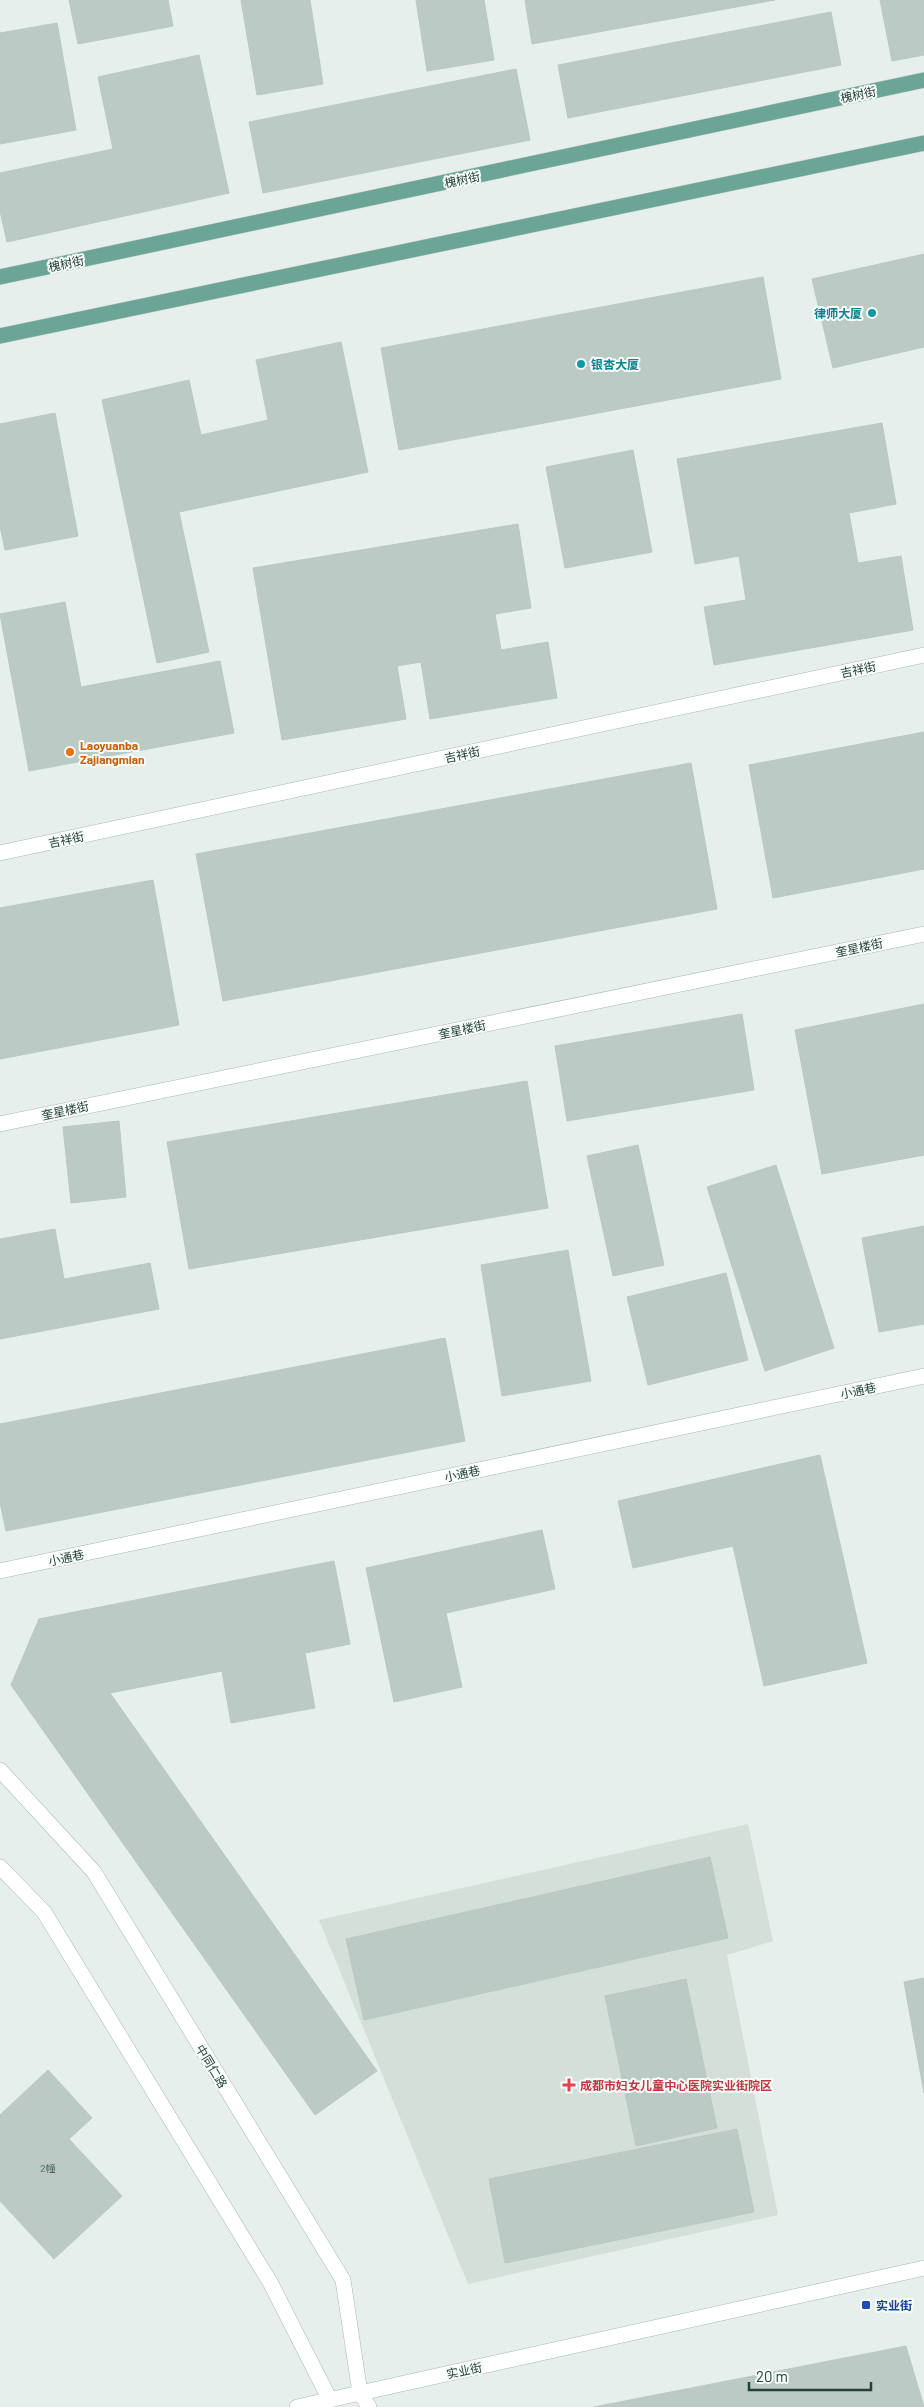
<svg xmlns="http://www.w3.org/2000/svg" width="924" height="2407" font-family="Barlow,'Noto Sans SC',sans-serif">
  <rect width="100%" height="100%" fill="#e6efeb"/>
  <!-- built -->
  <polygon fill="#d4dfda" points="748,1824 773,1941 727,1955 778,2215 468,2284 319,1920"/>
  <!-- building -->
  <g fill="#bbcac4" stroke="#b8c9c2">
    <polygon points="69,0 168,0 173,26 78,44"/>
    <polygon points="241,0 310,0 323,84 257,95"/>
    <polygon points="416,0 484,0 494,60 427,71"/>
    <polygon points="525,0 775,0 532,44"/>
    <polygon points="880,0 924,0 924,55 892,61"/>
    <polygon points="831,12 841,65 568,118 558,65"/>
    <polygon points="57,23 76,130 0,144 0,33"/>
    <polygon points="199,55 229,193 7,242 0,211 0,173 113,149 98,77"/>
    <polygon points="516,69 530,140 263,193 249,122"/>
    <polygon points="924,254 924,347 833,368 812,279"/>
    <polygon points="763,277 781,379 399,450 381,348"/>
    <polygon points="341,342 368,472 179,512 209,652 157,663 102,400 189,380 201,435 268,420 256,360"/>
    <polygon points="55,413 78,536 5,550 0,526 0,424"/>
    <polygon points="882,423 896,504 849,513 858,563 901,556 913,630 714,665 704,607 746,600 739,556 695,564 677,459"/>
    <polygon points="633,450 652,552 565,568 546,467"/>
    <polygon points="518,524 531,608 495,614 501,650 548,642 557,698 430,719 421,662 397,666 406,719 282,740 253,568"/>
    <polygon points="65,602 81,687 220,661 234,733 29,771 0,614"/>
    <polygon points="924,732 924,869 773,898 749,765"/>
    <polygon points="691,763 717,909 223,1001 196,854"/>
    <polygon points="153,880 179,1025 0,1059 0,908"/>
    <polygon points="924,1004 924,1155 822,1174 795,1030"/>
    <polygon points="742,1014 754,1090 567,1121 555,1046"/>
    <polygon points="527,1081 548,1208 189,1269 167,1142"/>
    <polygon points="119,1121 126,1197 71,1203 63,1127"/>
    <polygon points="638,1145 664,1265 613,1276 587,1156"/>
    <polygon points="776,1165 834,1348 765,1371 707,1187"/>
    <polygon points="924,1226 924,1324 879,1332 862,1238"/>
    <polygon points="55,1229 64,1279 150,1263 159,1309 0,1339 0,1239"/>
    <polygon points="568,1250 591,1381 502,1396 481,1265"/>
    <polygon points="726,1273 748,1360 648,1385 627,1297"/>
    <polygon points="445,1338 465,1441 6,1531 0,1502 0,1424"/>
    <polygon points="820,1455 867,1663 764,1686 733,1546 633,1568 618,1501"/>
    <polygon points="542,1530 555,1589 446,1613 462,1687 394,1702 366,1568"/>
    <polygon points="334,1561 350,1644 305,1653 315,1708 231,1723 222,1671 110,1693 377,2071 315,2115 11,1685 39,1619"/>
    <polygon points="710,1857 728,1938 364,2020 346,1939"/>
    <polygon points="924,1978 924,2093 904,1982"/>
    <polygon points="686,1979 717,2128 636,2146 605,1996"/>
    <polygon points="48,2070 92,2118 69,2139 122,2196 54,2259 0,2201 0,2115"/>
    <polygon points="737,2129 754,2212 505,2263 489,2179"/>
    <polygon points="906,2346 924,2407 594,2407"/>
  </g>
  <g fill="none" stroke-linecap="round" stroke-linejoin="round">
    <defs>
      <g id="minor">
        <polyline points="0,853 924,655"/>
        <polyline points="0,1124 924,934"/>
        <polyline points="0,1571 924,1376"/>
        <polyline points="0,1770 94,1872 343,2280 360,2393 369,2407"/>
        <polyline points="0,1867 44,1912 270,2282 330,2400"/>
        <polyline points="297,2407 924,2268"/>
      </g>
      <g id="major">
        <polyline points="0,277 924,80"/>
        <polyline points="0,336 924,143"/>
      </g>
    </defs>
    <!-- minor casing -->
    <use href="#minor" stroke="#a8b8b2" stroke-width="16"/>
    <!-- major casing -->
    <use href="#major" stroke="#c2cac8" stroke-width="16"/>
    <!-- minor -->
    <use href="#minor" stroke="#fff" stroke-width="15"/>
    <!-- major -->
    <use href="#major" stroke="#6aa596" stroke-width="15"/>
  </g>
  <!-- markers -->
  <g fill="#0f9aa8" stroke="#f7fbf9" stroke-width="2">
    <circle cx="872" cy="313" r="5"/>
    <circle cx="581" cy="364" r="5"/>
  </g>
  <circle fill="#e8710a" stroke="#f7fbf9" stroke-width="2" cx="70" cy="752" r="5"/>
  <path fill="#e0444e" stroke="#f7fbf9" stroke-width="2" d="M566.5 2077.5h5v5h5v5h-5v5h-5v-5h-5v-5h5z"/>
  <rect fill="#1a4fb4" stroke="#f7fbf9" stroke-width="2" x="861" y="2300" width="10" height="10" rx="2.5"/>
  <g text-anchor="middle" dominant-baseline="central" stroke-width="4" stroke-linejoin="round" paint-order="stroke">
    <!-- number labels -->
    <g font-size="10" fill="#4a645c">
      <text x="48" y="2168">2幢</text>
    </g>
    <!-- street labels -->
    <g font-size="12" fill="#24423a" stroke="#f7fbf9">
      <text transform="translate(858 94) rotate(-12)">槐树街</text>
      <text transform="translate(462 179) rotate(-12)">槐树街</text>
      <text transform="translate(66 263) rotate(-12)">槐树街</text>
      <text transform="translate(858 669) rotate(-12)">吉祥街</text>
      <text transform="translate(462 754) rotate(-12)">吉祥街</text>
      <text transform="translate(66 839) rotate(-12)">吉祥街</text>
      <text transform="translate(859 947) rotate(-12)">奎星楼街</text>
      <text transform="translate(462 1029) rotate(-12)">奎星楼街</text>
      <text transform="translate(65 1110) rotate(-12)">奎星楼街</text>
      <text transform="translate(858 1390) rotate(-12)">小通巷</text>
      <text transform="translate(462 1473) rotate(-12)">小通巷</text>
      <text transform="translate(66 1557) rotate(-12)">小通巷</text>
      <text transform="translate(212 2066) rotate(59)">中同仁路</text>
      <text transform="translate(464 2370) rotate(-12)">实业街</text>
    </g>
    <!-- culture labels -->
    <g font-size="12" font-weight="bold" fill="#0d838f" stroke="#f7fbf9" text-anchor="end">
      <text x="862" y="313">律师大厦</text>
      <text x="591" y="364" text-anchor="start">银杏大厦</text>
    </g>
    <!-- food labels -->
    <g font-size="12" font-weight="bold" fill="#c56008" stroke="#f7fbf9" text-anchor="start">
      <text x="80" y="745">Laoyuanba<tspan x="80" dy="14">Zajiangmian</tspan></text>
    </g>
    <!-- health labels -->
    <g font-size="12" font-weight="bold" fill="#be3a42" stroke="#f7fbf9" text-anchor="start">
      <text x="580" y="2085">成都市妇女儿童中心医院实业街院区</text>
    </g>
    <!-- transit labels -->
    <g font-size="12" font-weight="bold" fill="#164399" stroke="#f7fbf9" text-anchor="start">
      <text x="876" y="2305">实业街</text>
    </g>
  </g>
  <!-- scale -->
  <path d="M749 2382v8h122v-8" fill="none" stroke="#24423a" stroke-width="2.5"/>
  <text x="756" y="2382" font-size="15" fill="#24423a" stroke="#f7fbf9" stroke-width="4" paint-order="stroke">20 m</text>
</svg>
